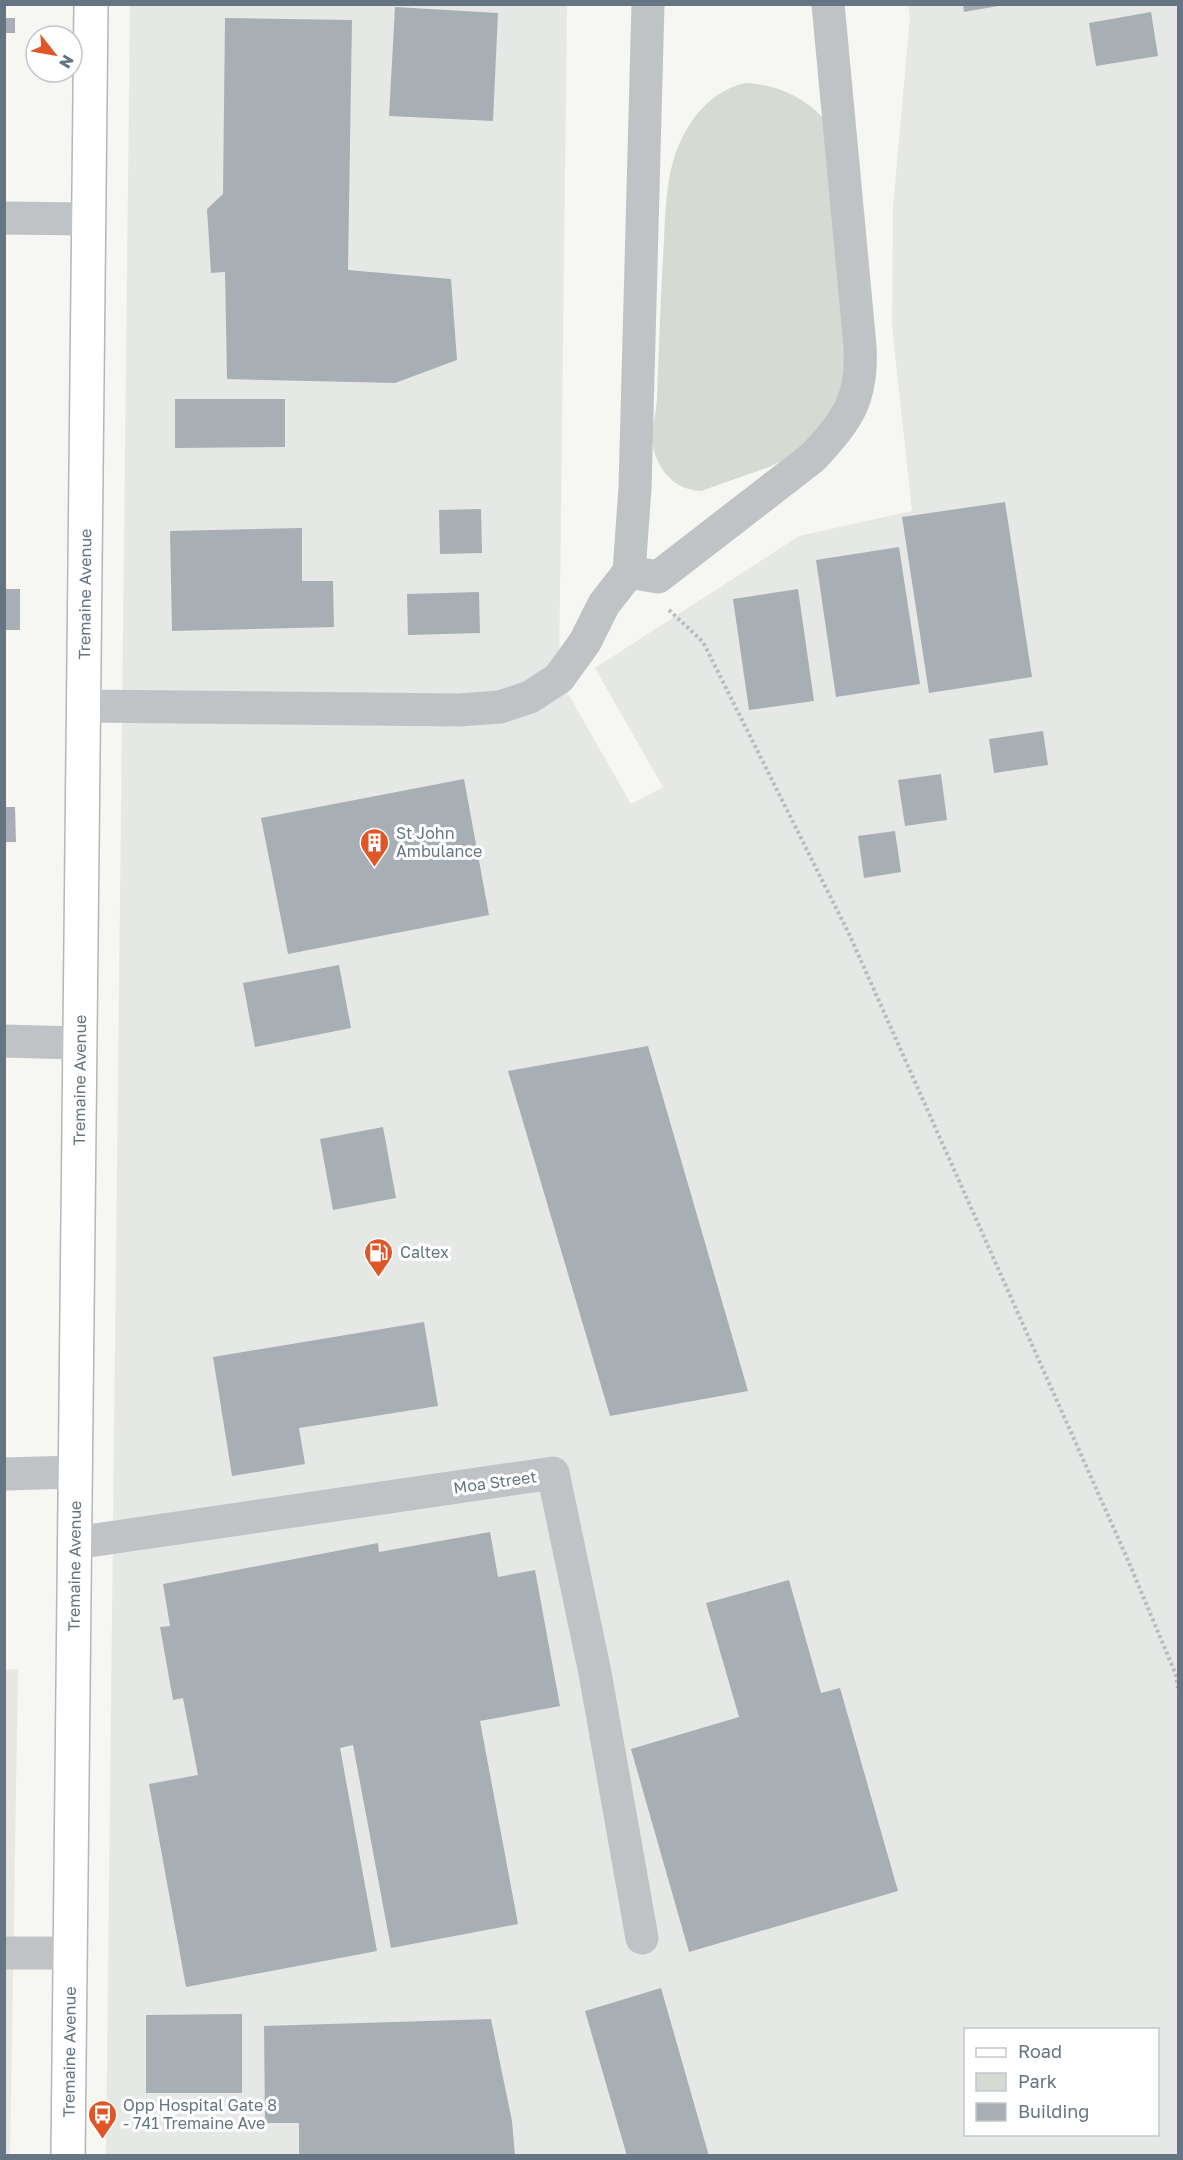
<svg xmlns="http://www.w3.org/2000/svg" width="1183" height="2160" font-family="'Golos Text',sans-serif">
  <rect width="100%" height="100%" fill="#f6f6f2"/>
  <!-- built -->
  <g fill="#e6e8e6" fill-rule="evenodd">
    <path d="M130,5h437l-8,673 72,126 32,-17 -68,-119 204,-132 113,-25 -20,-185 1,-119 17,-190 -2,-12h270v2150l-1072,1zM966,2030h192v104h-192z"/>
    <polygon points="18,1669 10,2156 4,2155 4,1670"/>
  </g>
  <!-- green -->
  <path fill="#d5dbd2" d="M745,83c29,1 58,13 78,35l26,243 -16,52 -40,42 -24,12 -68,24c-22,-1 -39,-15 -46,-37 -7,-17 2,-40 2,-58 2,-52 4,-104 7,-156 2,-34 2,-70 18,-102 13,-27 34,-48 63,-55z"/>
  <!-- building -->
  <g fill="#a7afb5">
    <polygon points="963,4 998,4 998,6 964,12"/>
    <polygon points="395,7 498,13 493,121 389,116"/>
    <polygon points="1151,12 1158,56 1096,66 1089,23"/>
    <rect x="4" y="18" width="11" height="15"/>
    <polygon points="225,18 352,20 348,270 451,279 457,360 395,383 227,379 225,272 211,273 207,209 223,194"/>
    <polygon points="175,399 285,399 285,447 175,448"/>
    <polygon points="1005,502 1032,677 929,693 902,517"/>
    <polygon points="481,509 482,553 440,554 439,510"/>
    <polygon points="302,528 302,581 333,581 334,627 172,631 170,531"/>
    <polygon points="899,547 920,684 836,697 816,560"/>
    <rect x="4" y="589" width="16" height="41"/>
    <polygon points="798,589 814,701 749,710 733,599"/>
    <polygon points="479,592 480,633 408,635 407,594"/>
    <polygon points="1043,731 1048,765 994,773 989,739"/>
    <polygon points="941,774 947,820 905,826 898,780"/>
    <polygon points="464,779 489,915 288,954 261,818"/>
    <polygon points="4,807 15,807 16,842 4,842"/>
    <polygon points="895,831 901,872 864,878 858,836"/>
    <polygon points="339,965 351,1028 255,1047 243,983"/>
    <polygon points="648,1046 748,1391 610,1416 508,1071"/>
    <polygon points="383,1127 396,1198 333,1210 320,1139"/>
    <polygon points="424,1322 438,1406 299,1428 305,1464 232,1476 213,1357"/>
    <polygon points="490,1532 498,1577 535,1570 560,1706 480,1721 518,1924 391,1948 353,1745 340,1748 377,1951 186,1987 149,1784 198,1775 183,1698 173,1700 160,1627 170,1626 163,1584 378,1543 379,1552"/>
    <polygon points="789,1580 821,1693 840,1688 898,1891 689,1952 631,1749 739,1717 706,1603"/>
    <polygon points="661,1988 709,2156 627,2156 585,2011"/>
    <polygon points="242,2014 242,2093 146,2093 146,2015"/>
    <polygon points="491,2019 512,2121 515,2156 299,2156 299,2123 265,2123 264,2026"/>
  </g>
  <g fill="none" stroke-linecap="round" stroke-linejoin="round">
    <defs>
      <g id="major">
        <path id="s1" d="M68,2156l23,-2152"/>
      </g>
    </defs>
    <!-- major casing -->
    <use href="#major" stroke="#b2b7ba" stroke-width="36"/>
    <!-- path -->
    <polyline stroke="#b9bcbe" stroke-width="4" stroke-dasharray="3 3" stroke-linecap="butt" points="669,610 703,642 850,936 1127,1558 1176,1675 1178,1688"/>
    <!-- minor -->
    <g stroke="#bfc3c6" stroke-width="33">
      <path d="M648,4l-13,484 -6,84 29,5 154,-119c36,-37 51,-60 48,-112l-32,-342"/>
      <polyline points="4,218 89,219"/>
      <polyline points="84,706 458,710 500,707 530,697 559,678 585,642 604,604 629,572"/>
      <polyline points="4,1041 80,1043"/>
      <polyline points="4,1474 75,1472"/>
      <polyline points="75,1543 553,1473 595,1673 642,1938"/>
      <polyline points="4,1953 71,1953"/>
    </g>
    <!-- major -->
    <use href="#major" stroke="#fff" stroke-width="33"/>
  </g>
  <!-- icons -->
  <defs>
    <symbol id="building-pin" viewBox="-11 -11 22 30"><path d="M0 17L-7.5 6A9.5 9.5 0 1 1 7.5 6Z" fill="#e15627" stroke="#fff"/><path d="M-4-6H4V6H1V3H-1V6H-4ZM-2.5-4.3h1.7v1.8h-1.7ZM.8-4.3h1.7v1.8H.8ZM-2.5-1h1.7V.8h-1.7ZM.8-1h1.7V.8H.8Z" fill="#fff"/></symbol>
    <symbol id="fuel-pin" viewBox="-11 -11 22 30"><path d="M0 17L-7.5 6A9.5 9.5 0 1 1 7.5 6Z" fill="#e15627" stroke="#fff"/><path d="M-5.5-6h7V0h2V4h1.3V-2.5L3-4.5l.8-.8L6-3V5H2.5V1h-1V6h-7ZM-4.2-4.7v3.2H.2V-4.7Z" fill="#fff"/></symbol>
    <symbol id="bus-pin" viewBox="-11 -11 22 30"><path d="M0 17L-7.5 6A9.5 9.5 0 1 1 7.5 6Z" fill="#e15627" stroke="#fff"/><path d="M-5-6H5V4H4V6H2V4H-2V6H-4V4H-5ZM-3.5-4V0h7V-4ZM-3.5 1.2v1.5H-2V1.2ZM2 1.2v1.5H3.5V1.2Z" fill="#fff"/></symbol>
  </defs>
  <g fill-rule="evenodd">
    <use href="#building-pin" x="358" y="826" width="33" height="45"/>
    <use href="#fuel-pin" x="362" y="1236" width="33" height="45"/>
    <use href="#bus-pin" x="86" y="2098" width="33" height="45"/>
  </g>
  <g text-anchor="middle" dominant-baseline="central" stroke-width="6" stroke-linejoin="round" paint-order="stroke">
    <!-- street labels -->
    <g font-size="16" fill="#657583" stroke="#fff">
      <text stroke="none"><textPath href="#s1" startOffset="1562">Tremaine Avenue</textPath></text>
      <text stroke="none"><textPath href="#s1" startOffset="1076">Tremaine Avenue</textPath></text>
      <text transform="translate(495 1482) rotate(-8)">Moa Street</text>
      <text stroke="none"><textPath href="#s1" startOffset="590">Tremaine Avenue</textPath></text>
      <text stroke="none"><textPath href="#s1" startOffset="104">Tremaine Avenue</textPath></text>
    </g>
    <!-- poi labels -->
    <g font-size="16" fill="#657583" stroke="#fff" text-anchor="start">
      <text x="396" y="833">St John<tspan x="396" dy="18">Ambulance</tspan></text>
      <text x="400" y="1252">Caltex</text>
      <text x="123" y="2105">Opp Hospital Gate 8<tspan x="123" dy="18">- 741 Tremaine Ave</tspan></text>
    </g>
  </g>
  <!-- border -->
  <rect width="1183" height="2160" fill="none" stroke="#657583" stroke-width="12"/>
  <!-- legend -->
  <rect x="964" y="2028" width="195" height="108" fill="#ffffff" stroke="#c1c8cd" stroke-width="1.5"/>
  <rect x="976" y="2048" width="30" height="9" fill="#ffffff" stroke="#c1c8cd" stroke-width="1.5"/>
  <text x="1018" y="2058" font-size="18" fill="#657583">Road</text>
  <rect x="976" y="2073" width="30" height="18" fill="#d5dbd2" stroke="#c1c8cd" stroke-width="1.5"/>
  <text x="1018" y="2088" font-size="18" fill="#657583">Park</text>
  <rect x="976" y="2103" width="30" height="18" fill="#a7afb5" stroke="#c1c8cd" stroke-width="1.5"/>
  <text x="1018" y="2118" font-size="18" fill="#657583">Building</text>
  <!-- north arrow -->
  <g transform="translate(54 54) rotate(121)"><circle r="28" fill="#ffffff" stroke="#c1c8cd" stroke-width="1.5"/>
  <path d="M0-4.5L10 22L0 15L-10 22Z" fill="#e15627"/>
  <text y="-9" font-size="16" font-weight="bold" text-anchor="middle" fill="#657583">N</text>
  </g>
</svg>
